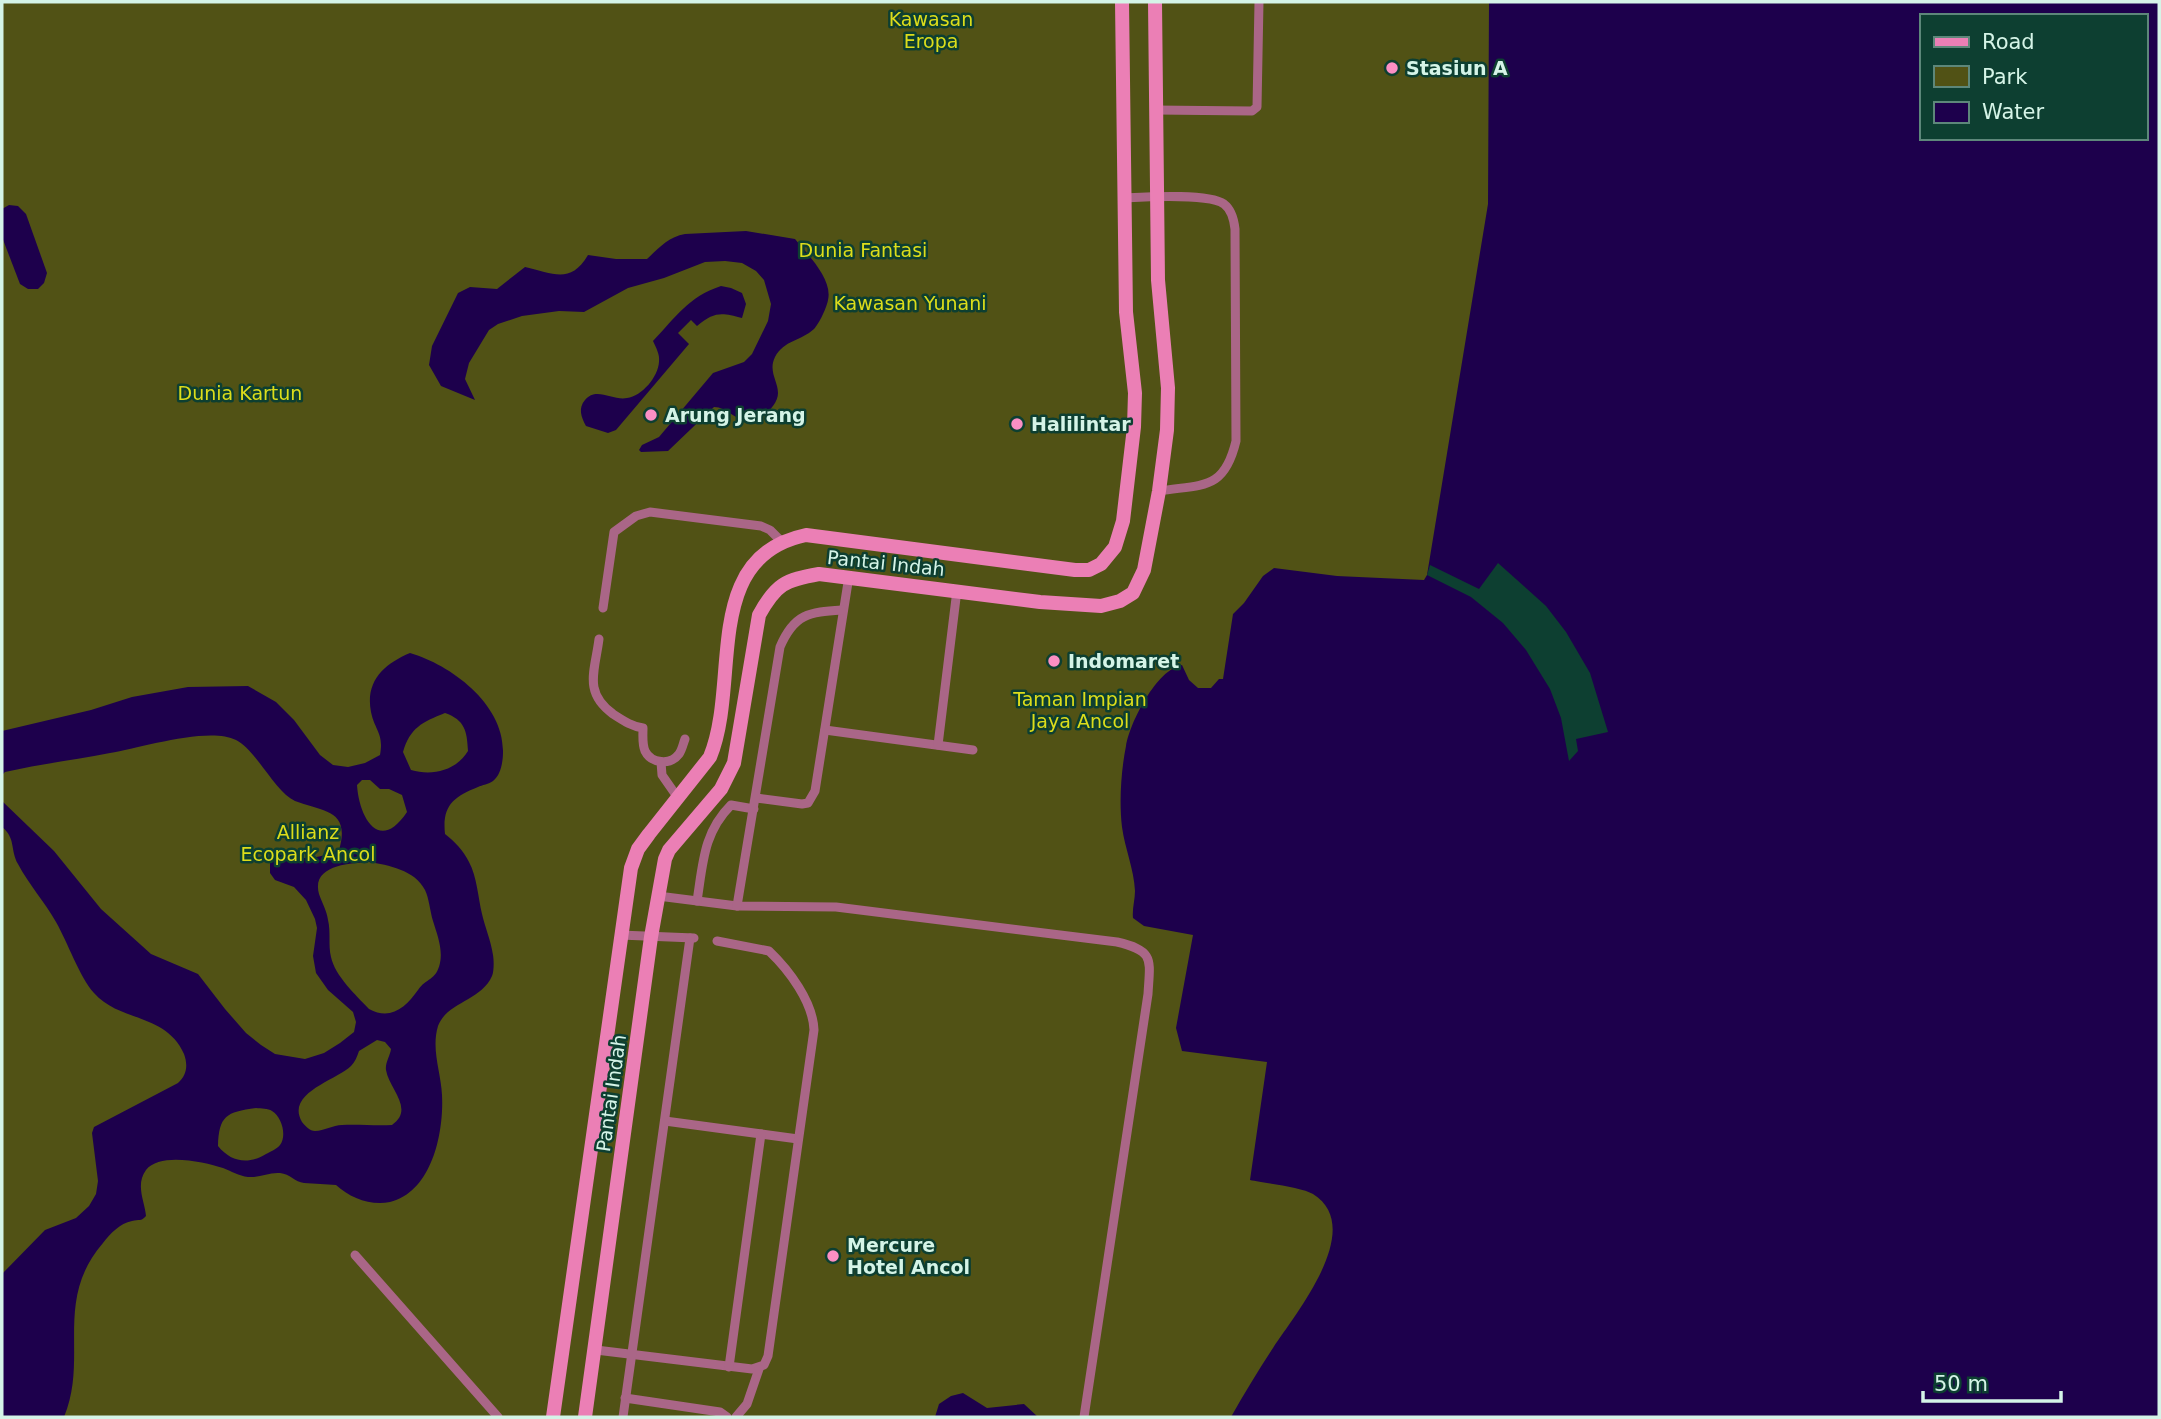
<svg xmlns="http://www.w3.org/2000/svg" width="2161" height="1419" font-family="'DejaVu Sans',sans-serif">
  <rect width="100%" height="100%" fill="#0d3f31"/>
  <!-- green -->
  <path fill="#515215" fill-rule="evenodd" d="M2,2h2157v1415h-2157zM1921,16h224v122h-224z"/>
  <!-- water -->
  <g fill="#1d004c" fill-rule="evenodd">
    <path d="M1489,2h670v1415h-928c13,-23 27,-46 42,-69 22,-34 94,-120 40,-154 -11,-7 -49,-11 -63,-14l17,-118 -85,-11 -6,-23 17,-93 -49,-9 -11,-8c-1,-9 2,-18 2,-27 -1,-22 -10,-42 -13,-64 -3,-25 -1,-56 4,-81 4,-24 31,-77 56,-81l7,15 9,8h13l8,-9h4l10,-65 11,-11 19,-27 11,-8 63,8 87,4 3,-5 61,-371zM1921,16h224v122h-224z"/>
    <polygon points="9,205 18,206 26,214 47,273 44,283 38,289 28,289 20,284 2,237 2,209"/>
    <path d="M746,231l49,8c12,15 38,40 33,61 -1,7 -9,24 -14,29 -13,12 -30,11 -39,28 -7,14 3,24 3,36 0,12 -14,24 -25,27 -16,4 -25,-13 -39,-13l-46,44 -27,1 -2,-2 3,-5 17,-8 54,-64 31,-11 8,-8 16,-33 3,-17 -7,-24 -8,-9 -14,-8 -17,-2 -20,1 -41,16 -36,10 -44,24 -25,-1 -37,5 -24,8 -9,6 -20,33 -4,16 10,21 -34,-14 -12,-21 3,-19 26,-53 12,-6 27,2 28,-22c28,6 45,18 63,-12l28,4h31c12,-11 21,-22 38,-25z"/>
    <path d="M721,286l10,2 11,5 4,11 -4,14c-20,-5 -27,-7 -45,8l-6,-6 -13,13 11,11 -73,86 -8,3 -22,-7c-5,-9 -8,-18 -1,-26 11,-14 28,1 42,-2 15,-2 31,-21 32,-36 1,-8 -3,-14 -6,-21 23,-24 35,-44 68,-55z"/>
    <path d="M410,653c41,12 94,51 93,99 0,9 -2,23 -10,29 -4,3 -11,4 -15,6 -25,10 -36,19 -33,47 10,8 18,16 24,28 8,15 9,35 13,52 3,13 9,27 11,41 1,6 1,16 -1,21 -11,25 -45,26 -54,50 -7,24 3,46 4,69 2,38 -10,97 -52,107 -19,4 -40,-4 -54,-17 -10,-1 -21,-1 -32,-2 -9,-1 -14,-9 -24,-10 -11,-1 -21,5 -32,4 -9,-1 -17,-6 -25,-9 -19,-6 -63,-16 -77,2 -11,15 -1,32 0,46 -5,6 -7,3 -14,5 -12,2 -22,13 -29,22 -50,58 -14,114 -39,174h-62v-143l43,-44 31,-12 13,-12 7,-12 2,-13 -6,-48 2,-6 84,-44c9,-8 10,-18 6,-29 -18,-41 -65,-32 -90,-61 -15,-17 -26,-50 -38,-71 -11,-20 -27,-37 -38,-58 -8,-14 -2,-26 -16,-37v-26l52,50 47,58 50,45 47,20 27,35 21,24 15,12 14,9 30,5 19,-6 16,-10 14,-11 2,-10 -3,-10 -25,-22 -12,-17 -3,-17 4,-28 -2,-9 -9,-19 -12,-13 -19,-7 -5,-7v-11l4,-7c11,-2 19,3 29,3 13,1 25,-4 36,-8 12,-41 -16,-38 -44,-49 -20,-9 -38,-50 -59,-61 -27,-14 -96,8 -126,13 -35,7 -70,11 -105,19l-3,3v-44l89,-21 41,-13 56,-10 60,-1 28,16 18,18 26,35 13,10 15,2 17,-4 15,-8c4,-22 -5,-24 -9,-43 -6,-31 13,-48 39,-59zM445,713c20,7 22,18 23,38 -12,20 -36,25 -57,19l-8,-18c7,-24 19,-30 42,-39zM362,780h8l10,9h9l13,6 5,17c-28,42 -48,5 -50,-27zM369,862c19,3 46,8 56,28 4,8 5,21 8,31 4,13 10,28 7,42 -4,18 -14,15 -22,27 -12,17 -27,31 -49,19 -13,-14 -34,-33 -38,-52 -3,-12 0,-25 -3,-37 -1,-9 -6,-17 -9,-26 -8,-29 31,-31 50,-32zM377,1040l8,2 6,7c-1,7 -6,14 -5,21 3,19 29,39 6,55 -17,1 -34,-1 -50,0 -9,0 -18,6 -27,6 -5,0 -10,-5 -13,-9 -17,-29 35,-42 49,-56 4,-4 6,-9 8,-15zM256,1108c5,1 12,0 16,3 10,6 15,25 8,34 -3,4 -10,7 -14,9 -18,11 -35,8 -48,-8 1,-30 8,-34 38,-38z"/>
    <polygon points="963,1393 987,1408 1024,1404 1038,1417 935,1417 939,1404 951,1396"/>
  </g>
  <!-- pier -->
  <polygon fill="#0d3f31" points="1498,563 1546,606 1566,632 1590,673 1608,732 1576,739 1578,751 1569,761 1561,718 1550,689 1526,650 1503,623 1471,597 1427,575 1430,565 1479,589"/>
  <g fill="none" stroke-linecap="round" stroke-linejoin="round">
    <!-- lane -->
    <g stroke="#aa6687" stroke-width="9">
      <polyline points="1155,110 1252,111 1257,107 1259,2"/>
      <path d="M1123,198c22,-1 85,-5 101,6 8,6 10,16 11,25l1,212c-12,50 -33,43 -77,50"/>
      <polyline points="603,608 614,532 636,516 650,512 761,526 770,530 782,542"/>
      <path d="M599,639c-4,32 -16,53 14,75 11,7 18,12 30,14 0,8 -1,16 2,23 6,12 25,15 34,3 3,-4 4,-10 6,-15"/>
      <polyline points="825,730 973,750"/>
      <polyline points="938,745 957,590"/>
      <polyline points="661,762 662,775 678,798"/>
      <polyline points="756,798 802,804 808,803 815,791 849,576"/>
      <path d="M658,896l79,10 99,1 281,35c38,9 33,17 31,52l-64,423"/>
      <path d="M697,901c6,-37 6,-68 34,-96l23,4"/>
      <path d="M737,906l43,-259c14,-33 29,-35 62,-37"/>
      <polyline points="620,935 694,938"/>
      <polyline points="665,1121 798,1139"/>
      <polyline points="355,1255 498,1417"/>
      <path d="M596,1350l156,19 12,-4 4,-9 46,-326c-1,-28 -25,-60 -45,-79l-52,-10"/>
      <polyline points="729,1367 761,1134"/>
      <polyline points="625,1398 720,1412 727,1417"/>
      <polyline points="623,1417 690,938"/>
      <polyline points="736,1417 747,1404 759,1369"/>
    </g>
    <!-- secondary -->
    <g stroke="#eb7fb5" stroke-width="14">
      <path d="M553,1417l78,-549 7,-19 11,-15 61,-77c31,-75 -10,-200 96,-222l269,35h14l12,-6 14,-17 8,-26 11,-94 1,-34 -9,-81 -4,-310"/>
      <path d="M585,1417l66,-480 14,-78 4,-9 52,-61 13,-26 25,-148c17,-31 26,-35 60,-41l221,28 61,4 19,-5 13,-8 11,-23 15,-79 8,-61 1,-42 -10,-108 -3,-278"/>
    </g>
  </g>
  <!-- markers -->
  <g fill="#fb8fc4" stroke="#0d3f31" stroke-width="2.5">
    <circle cx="1392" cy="68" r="7"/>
    <circle cx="651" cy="415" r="7"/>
    <circle cx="1017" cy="424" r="7"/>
    <circle cx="1054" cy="661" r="7"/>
    <circle cx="833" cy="1256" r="7"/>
  </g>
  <g text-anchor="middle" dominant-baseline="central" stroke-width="5" stroke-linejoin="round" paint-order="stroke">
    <!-- park labels -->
    <g font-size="19" fill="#dcdd1b" stroke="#0d3f31">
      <text x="931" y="19">Kawasan<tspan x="931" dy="22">Eropa</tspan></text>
      <text x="863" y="250">Dunia Fantasi</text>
      <text x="910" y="303">Kawasan Yunani</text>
      <text x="240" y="393">Dunia Kartun</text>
      <text x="1080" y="699">Taman Impian<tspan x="1080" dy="22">Jaya Ancol</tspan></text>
      <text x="308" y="832">Allianz<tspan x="308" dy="22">Ecopark Ancol</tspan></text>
    </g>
    <!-- poi labels -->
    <g font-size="19" font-weight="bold" fill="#d5f4e7" stroke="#0d3f31" text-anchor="start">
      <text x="1406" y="68">Stasiun A</text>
      <text x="665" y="415">Arung Jerang</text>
      <text x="1031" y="424">Halilintar</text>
      <text x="1068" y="661">Indomaret</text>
      <text x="847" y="1245">Mercure<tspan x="847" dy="22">Hotel Ancol</tspan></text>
    </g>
    <!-- street labels -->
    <g font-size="19" fill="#d5f4e7" stroke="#0d3f31">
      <text transform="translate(886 563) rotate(6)">Pantai Indah</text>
      <text transform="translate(611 1093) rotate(-82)">Pantai Indah</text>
    </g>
  </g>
  <!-- border -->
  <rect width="2161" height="1419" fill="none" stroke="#d5f4e7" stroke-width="7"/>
  <!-- legend -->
  <rect x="1920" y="14" width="228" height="126" fill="#0d3f31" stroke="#5d877a" stroke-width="2"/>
  <rect x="1934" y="37" width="35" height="10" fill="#eb7fb5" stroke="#5d877a" stroke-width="2"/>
  <text x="1982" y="49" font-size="21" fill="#d5f4e7">Road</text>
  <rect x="1934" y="66" width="35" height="21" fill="#515215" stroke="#5d877a" stroke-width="2"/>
  <text x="1982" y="84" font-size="21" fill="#d5f4e7">Park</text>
  <rect x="1934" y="102" width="35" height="21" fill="#1d004c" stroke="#5d877a" stroke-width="2"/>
  <text x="1982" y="119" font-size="21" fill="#d5f4e7">Water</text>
  <!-- scale -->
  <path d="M1923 1391v10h138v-10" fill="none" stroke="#d5f4e7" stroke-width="3.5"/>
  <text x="1934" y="1391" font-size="21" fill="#d5f4e7" stroke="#0d3f31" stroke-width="5" paint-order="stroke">50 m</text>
</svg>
